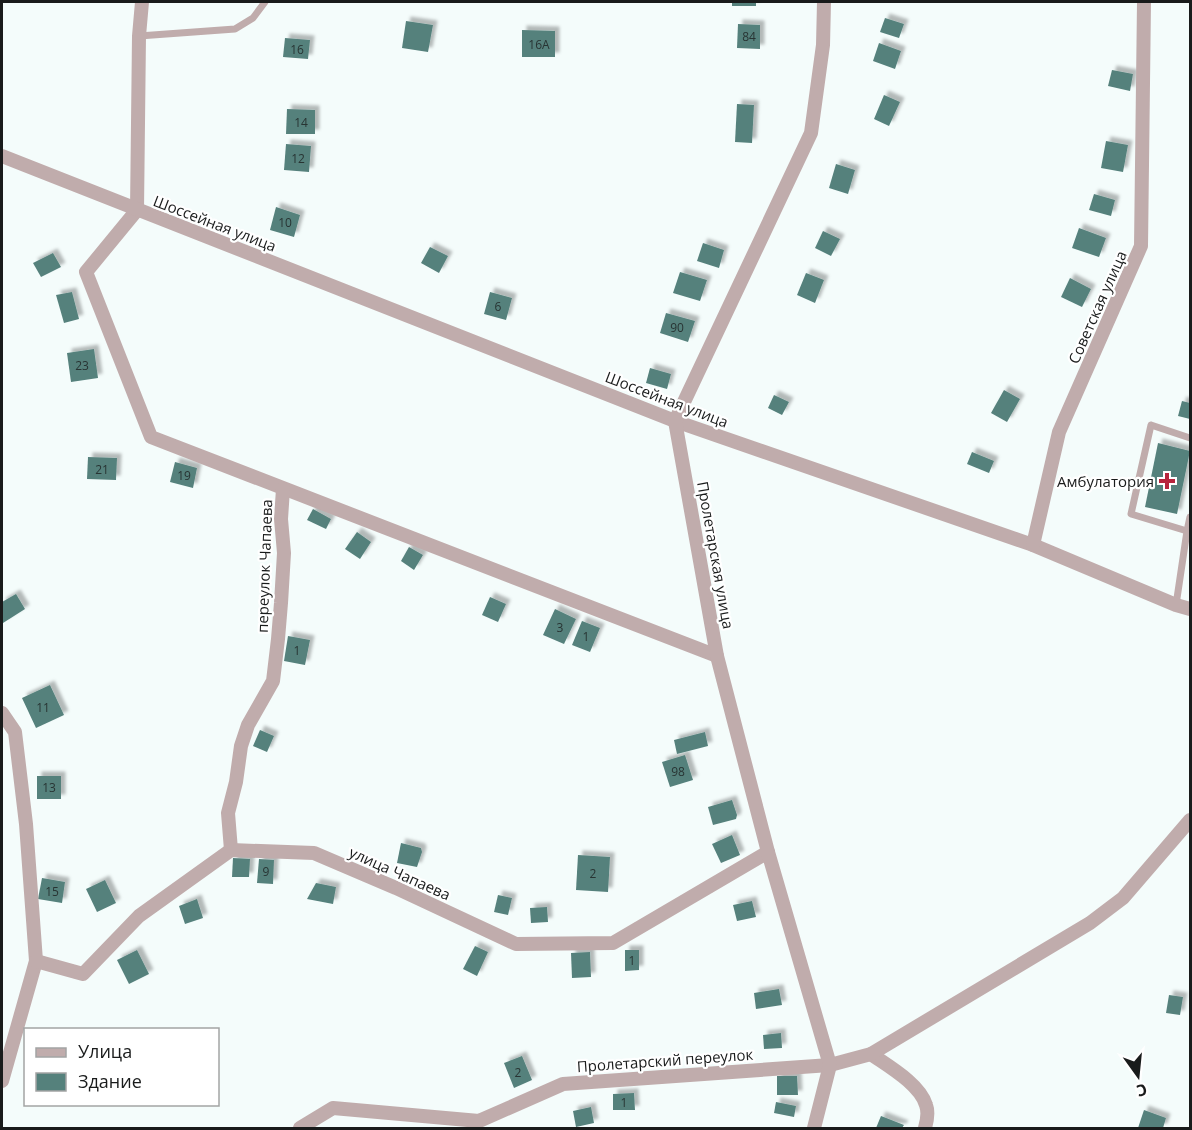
<svg xmlns="http://www.w3.org/2000/svg" width="1192" height="1130" font-family="'Open Sans',sans-serif">
  <defs>
    <filter id="shadow"><feDropShadow dx="4.5" dy="-4.5" stdDeviation="1.5" flood-color="#0004"/></filter>
  </defs>
  <rect width="100%" height="100%" fill="#f4fcfb"/>
  <!-- building -->
  <g fill="#55817c" filter="url(#shadow)">
    <rect x="732" y="2" width="24" height="4"/>
    <polygon points="885,18 904,24 899,38 880,32"/>
    <polygon points="406,21 433,25 428,52 402,48"/>
    <polygon points="738,24 760,25 760,49 737,48"/>
    <polygon points="522,30 555,31 555,57 522,57"/>
    <polygon points="285,38 310,40 308,59 283,57"/>
    <polygon points="879,43 901,51 895,69 873,61"/>
    <polygon points="1112,70 1133,74 1130,91 1108,86"/>
    <polygon points="884,95 900,102 889,126 874,119"/>
    <polygon points="737,104 754,105 752,143 735,142"/>
    <polygon points="287,109 315,110 315,134 286,134"/>
    <polygon points="1106,141 1128,145 1123,172 1101,168"/>
    <polygon points="286,144 311,146 309,172 284,170"/>
    <polygon points="836,164 855,170 848,194 829,188"/>
    <polygon points="1094,194 1115,200 1111,216 1089,210"/>
    <polygon points="276,207 300,215 294,237 270,230"/>
    <polygon points="1079,228 1106,238 1099,257 1072,248"/>
    <polygon points="823,231 840,239 831,256 815,248"/>
    <polygon points="703,243 724,250 719,268 697,261"/>
    <polygon points="430,247 448,256 439,273 421,263"/>
    <polygon points="53,253 61,267 41,277 33,263"/>
    <polygon points="680,272 707,280 700,301 673,293"/>
    <polygon points="806,273 824,280 815,303 797,295"/>
    <polygon points="1070,278 1091,289 1082,307 1061,297"/>
    <polygon points="72,292 79,319 64,323 56,295"/>
    <polygon points="490,292 512,298 506,320 484,314"/>
    <polygon points="666,313 695,321 688,342 660,333"/>
    <polygon points="94,349 98,378 71,382 67,353"/>
    <polygon points="650,368 671,374 667,389 646,383"/>
    <polygon points="1004,390 1020,399 1007,422 991,413"/>
    <polygon points="774,395 789,402 782,415 768,408"/>
    <polygon points="1182,401 1190,403 1190,419 1178,416"/>
    <polygon points="1158,443 1190,451 1177,514 1145,507"/>
    <polygon points="972,452 994,461 989,473 967,464"/>
    <polygon points="88,457 117,458 116,480 87,479"/>
    <polygon points="175,462 197,468 193,488 170,482"/>
    <polygon points="313,509 331,519 326,529 307,520"/>
    <polygon points="357,532 371,542 360,559 345,549"/>
    <polygon points="409,547 423,555 414,570 401,561"/>
    <polygon points="16,594 25,609 3,623 2,621 2,602"/>
    <polygon points="490,597 506,604 498,622 482,615"/>
    <polygon points="555,609 576,619 564,644 543,635"/>
    <polygon points="582,621 600,628 590,652 572,645"/>
    <polygon points="288,636 310,640 305,665 284,661"/>
    <polygon points="50,685 64,715 36,728 22,698"/>
    <polygon points="260,730 274,736 267,752 253,746"/>
    <polygon points="705,732 708,746 677,754 674,740"/>
    <polygon points="685,755 693,780 670,787 662,762"/>
    <rect x="37" y="776" width="24" height="23"/>
    <polygon points="732,800 737,815 736,819 713,825 708,807"/>
    <polygon points="732,835 740,855 721,863 712,844"/>
    <polygon points="401,843 421,848 422,852 417,867 397,863"/>
    <polygon points="578,855 610,857 608,892 576,890"/>
    <polygon points="233,858 250,859 249,877 232,877"/>
    <polygon points="259,859 274,860 273,884 257,883"/>
    <polygon points="42,878 65,882 62,903 38,899"/>
    <polygon points="105,880 116,903 97,912 86,889"/>
    <polygon points="316,883 336,887 333,904 307,899"/>
    <polygon points="498,895 512,898 508,915 494,912"/>
    <polygon points="197,899 203,918 185,924 179,906"/>
    <polygon points="752,901 756,917 737,921 733,905"/>
    <polygon points="547,907 548,922 531,923 530,908"/>
    <polygon points="475,946 488,952 477,976 463,969"/>
    <polygon points="137,950 149,974 129,984 117,960"/>
    <polygon points="625,950 639,950 639,970 625,971"/>
    <polygon points="590,952 591,977 572,978 571,953"/>
    <polygon points="779,989 782,1005 756,1009 754,993"/>
    <polygon points="1169,995 1183,997 1180,1015 1166,1013"/>
    <polygon points="781,1033 782,1048 764,1049 763,1035"/>
    <polygon points="522,1056 532,1080 514,1088 504,1063"/>
    <polygon points="777,1076 797,1076 798,1095 777,1095"/>
    <polygon points="634,1093 635,1110 613,1110 613,1094"/>
    <polygon points="776,1102 796,1106 794,1117 774,1113"/>
    <polygon points="591,1107 594,1123 576,1127 573,1111"/>
    <polygon points="1144,1110 1166,1118 1163,1128 1138,1128"/>
    <polygon points="881,1116 904,1125 902,1128 876,1128"/>
  </g>
  <g fill="none" stroke-linecap="round" stroke-linejoin="round">
    <!-- service -->
    <g stroke="#c0acac" stroke-width="7">
      <polyline points="139,36 235,29 253,18 265,2"/>
      <polyline points="1187,531 1131,514 1151,425 1190,438"/>
      <polyline points="1176,605 1187,531 1190,517"/>
    </g>
    <!-- minor -->
    <g stroke="#c0acac" stroke-width="14">
      <polyline points="142,2 139,36 137,210 86,272 151,437 717,656"/>
      <polyline points="2,156 675,421 1033,545 1176,605 1190,609"/>
      <polyline points="1033,545 1059,432 1141,246 1144,2"/>
      <polyline points="2,713 15,732 26,824 36,961 2,1081"/>
      <polyline points="231,850 228,813 236,782 241,746 248,725 273,681 278,639 281,603 284,553 281,519 283,489"/>
      <polyline points="36,961 83,974 139,916 231,850 314,853 396,888 516,944 613,943 768,852"/>
      <path d="M871,1054c17,12 49,30 55,51 3,8 1,16 -1,23"/>
      <polyline points="300,1128 333,1108 479,1121 563,1084 830,1065 871,1054 1090,923 1123,898 1190,820"/>
      <polyline points="814,1128 830,1065 768,852 717,656 675,421 811,133 823,45 824,2"/>
    </g>
  </g>
  <!-- markers -->
  <path fill="#b7253d" stroke="#fff" stroke-width="2" d="M1164 472h6v6h6v6h-6v6h-6v-6h-6v-6h6z"/>
  <g text-anchor="middle" dominant-baseline="central" stroke-width="4.5" stroke-linejoin="round" paint-order="stroke">
    <!-- number labels -->
    <g font-size="12" fill="#283433">
      <text x="749" y="36">84</text>
      <text x="539" y="44">16А</text>
      <text x="297" y="49">16</text>
      <text x="301" y="122">14</text>
      <text x="298" y="158">12</text>
      <text x="285" y="222">10</text>
      <text x="498" y="306">6</text>
      <text x="677" y="327">90</text>
      <text x="82" y="365">23</text>
      <text x="102" y="469">21</text>
      <text x="184" y="475">19</text>
      <text x="560" y="627">3</text>
      <text x="586" y="636">1</text>
      <text x="297" y="650">1</text>
      <text x="43" y="707">11</text>
      <text x="678" y="771">98</text>
      <text x="49" y="787">13</text>
      <text x="266" y="871">9</text>
      <text x="593" y="873">2</text>
      <text x="52" y="891">15</text>
      <text x="632" y="960">1</text>
      <text x="518" y="1072">2</text>
      <text x="624" y="1102">1</text>
    </g>
    <!-- street labels -->
    <g font-size="15" fill="#191b1b" stroke="#fff">
      <text transform="translate(215 223) rotate(21)">Шоссейная улица</text>
      <text transform="translate(1097 307) rotate(-66)">Советская улица</text>
      <text transform="translate(667 399) rotate(21)">Шоссейная улица</text>
      <text transform="translate(716 555) rotate(80)">Пролетарская улица</text>
      <text transform="translate(264 566) rotate(-88)">переулок Чапаева</text>
      <text transform="translate(400 873) rotate(24)">улица Чапаева</text>
      <text transform="translate(665 1060) rotate(-4)">Пролетарский переулок</text>
    </g>
    <!-- poi labels -->
    <g font-size="15" fill="#191b1b" stroke="#fff" text-anchor="end">
      <text x="1154" y="481">Амбулатория</text>
    </g>
  </g>
  <!-- border -->
  <rect width="1192" height="1130" fill="none" stroke="#191b1b" stroke-width="6"/>
  <!-- legend -->
  <rect x="24" y="1028" width="195" height="78" fill="#ffffff" stroke="#a3a4a4" stroke-width="1.5"/>
  <rect x="36" y="1048" width="30" height="9" fill="#c0acac" stroke="#a3a4a4" stroke-width="1.5"/>
  <text x="78" y="1058" font-size="18" fill="#191b1b">Улица</text>
  <rect x="36" y="1073" width="30" height="18" fill="#55817c" stroke="#a3a4a4" stroke-width="1.5"/>
  <text x="78" y="1088" font-size="18" fill="#191b1b">Здание</text>
  <!-- north arrow -->
  <g transform="translate(1138 1076) rotate(165)" stroke="#ffffff" stroke-width="4.5" paint-order="stroke">
  <path d="M0-4.5L10 22L0 15L-10 22Z" fill="#191b1b"/>
  <text y="-9" font-size="16" font-weight="bold" text-anchor="middle" fill="#191b1b">С</text>
  </g>
</svg>
